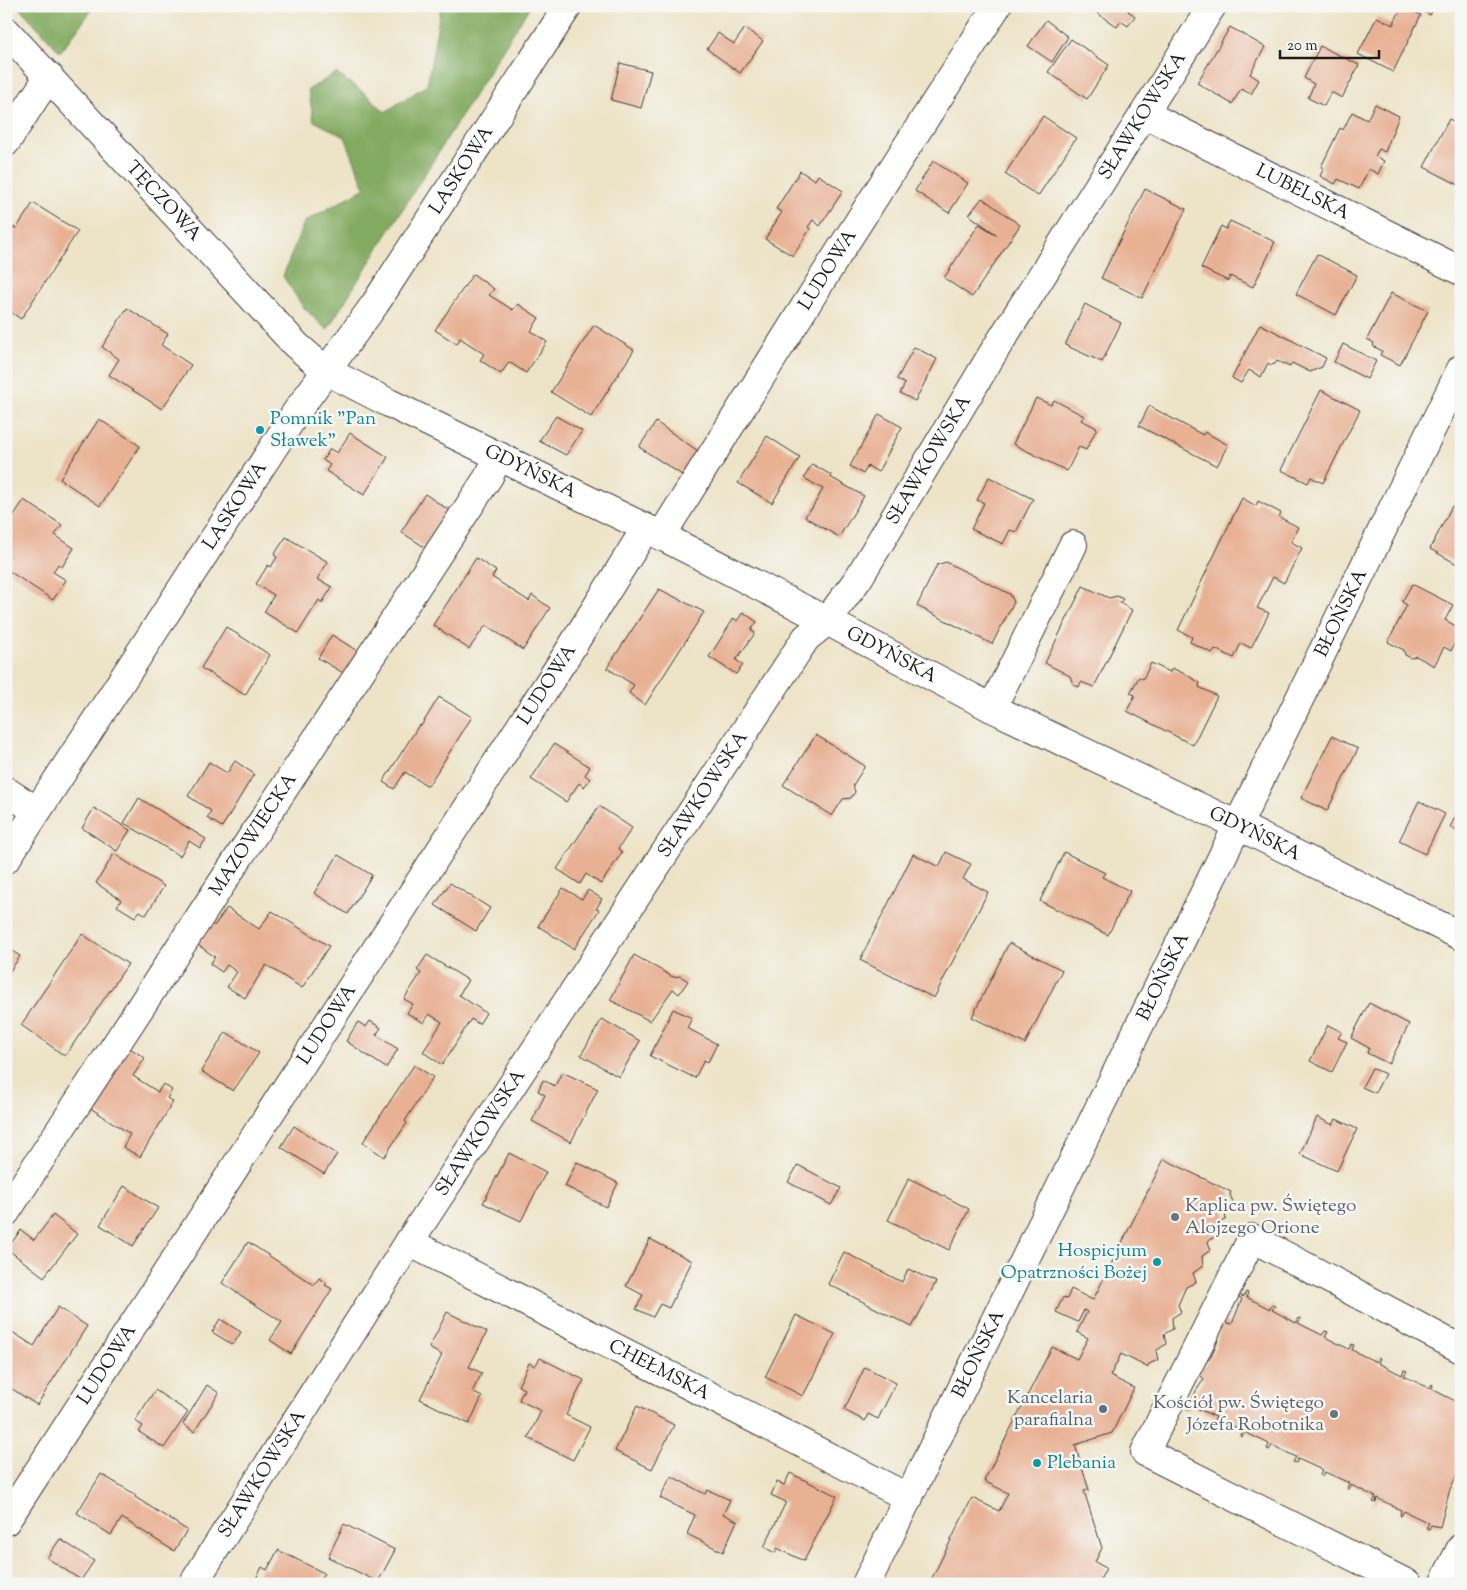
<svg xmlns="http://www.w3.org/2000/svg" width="1467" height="1590" font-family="'Sorts Mill Goudy',serif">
  <rect width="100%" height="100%" fill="#f6f6f2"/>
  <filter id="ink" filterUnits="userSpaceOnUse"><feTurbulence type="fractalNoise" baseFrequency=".02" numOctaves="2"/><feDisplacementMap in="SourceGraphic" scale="10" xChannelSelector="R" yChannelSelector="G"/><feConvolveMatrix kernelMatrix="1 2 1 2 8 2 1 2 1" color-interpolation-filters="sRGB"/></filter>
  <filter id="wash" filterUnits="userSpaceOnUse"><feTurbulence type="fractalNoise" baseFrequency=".0096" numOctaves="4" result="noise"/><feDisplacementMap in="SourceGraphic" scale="20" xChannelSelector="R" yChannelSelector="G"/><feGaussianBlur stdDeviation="1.12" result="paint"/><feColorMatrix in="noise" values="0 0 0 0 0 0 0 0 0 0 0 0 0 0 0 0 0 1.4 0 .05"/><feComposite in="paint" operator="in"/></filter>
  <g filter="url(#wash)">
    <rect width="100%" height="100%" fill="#ede3c7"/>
    <!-- forest -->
    <g fill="#82aa60" stroke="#4f633e">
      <polygon points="18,6 92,6 89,14 60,52"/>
      <polygon points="441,6 530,6 327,330 303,307 283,276 304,222 365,188 345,137 314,121 308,90 336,73 367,95 385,112 427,85"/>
    </g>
    <g id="blocks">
      <!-- building -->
      <g fill="#e8b194">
        <polygon points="1091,6 1131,6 1128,11 1135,16 1128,26 1121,21 1117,27 1090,8"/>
        <polygon points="1402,6 1421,15 1393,72 1358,54 1377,17 1393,25"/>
        <polygon points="1413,6 1435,6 1430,15"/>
        <polygon points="1046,20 1068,37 1052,62 1028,46"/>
        <polygon points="1230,27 1265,47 1250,74 1259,80 1251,94 1241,89 1232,104 1197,83"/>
        <polygon points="745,28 763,41 740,73 707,49 718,33 734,44"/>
        <polygon points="1071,39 1109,65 1087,99 1048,72"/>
        <polygon points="1320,46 1359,65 1342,98 1331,92 1324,106 1308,98 1314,84 1304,78"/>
        <polygon points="620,63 651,71 641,108 611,100"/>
        <polygon points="1375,104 1399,116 1385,152 1379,149 1375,156 1384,161 1378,174 1369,169 1359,189 1338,179 1335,184 1320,176 1324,168 1321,167 1340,128 1343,130 1352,112 1367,120"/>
        <polygon points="1043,116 1076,138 1038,196 1005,174"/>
        <polygon points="1449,119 1461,125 1461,181 1459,185 1424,167"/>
        <polygon points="933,161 968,183 949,213 915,191"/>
        <polygon points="800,171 815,180 818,175 843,191 820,226 813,220 808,227 810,229 793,256 765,239 782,212 776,209"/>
        <polygon points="1145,189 1186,209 1142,298 1101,278"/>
        <polygon points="982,198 1020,225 972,297 944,278 979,224 997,235 969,215"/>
        <polygon points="33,203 78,231 21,319 6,309 6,239 14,227 16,229"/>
        <polygon points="1230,221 1275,242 1253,287 1230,276 1228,281 1201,268 1221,226 1226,229"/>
        <polygon points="1317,254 1357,275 1336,315 1296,294"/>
        <polygon points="473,274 494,289 489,295 513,310 518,304 539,318 531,331 547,342 526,373 509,362 501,374 480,360 484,354 460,338 457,344 435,330"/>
        <polygon points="1391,293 1428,311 1400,365 1380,355 1382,351 1373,346 1374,343 1367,339"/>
        <polygon points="1085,304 1121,323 1102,362 1065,345"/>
        <polygon points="127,308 168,334 161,345 191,365 162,409 109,375 119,359 102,347"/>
        <polygon points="1260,324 1326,358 1322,367 1310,372 1292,363 1290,367 1277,361 1275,364 1271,365 1268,363 1261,377 1249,370 1241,383 1232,378"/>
        <polygon points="594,325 634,350 591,417 551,392"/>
        <polygon points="1343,344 1376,361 1367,379 1334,362"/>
        <polygon points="914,347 937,359 915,401 900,393 905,384 897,379"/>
        <polygon points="1321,390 1360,410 1323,483 1311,477 1308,483 1281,470"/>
        <polygon points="1036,398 1051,405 1054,400 1084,416 1081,420 1097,428 1086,450 1079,447 1067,471 1013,444"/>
        <polygon points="1149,406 1203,435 1205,432 1228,445 1217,466 1139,426"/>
        <polygon points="879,414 902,427 878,472 868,466 863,474 850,466"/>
        <polygon points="556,416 582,431 566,455 539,441"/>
        <polygon points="99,419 140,446 100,506 60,479"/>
        <polygon points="656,422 698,451 682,475 639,447"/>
        <polygon points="350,433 388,457 364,495 326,471 330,465 323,460 330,449 337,453"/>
        <polygon points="767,436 800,457 772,503 738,483"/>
        <polygon points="812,464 831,475 830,477 864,496 839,537 805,517 809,510 811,510 823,489 804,478"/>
        <polygon points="989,477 1033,499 1016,532 1010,530 1003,544 971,529 984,503 977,500"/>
        <polygon points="425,494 450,511 426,548 401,532"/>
        <polygon points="1242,498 1256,506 1258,501 1281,513 1279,517 1298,527 1291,542 1302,548 1284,583 1273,577 1265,593 1257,608 1269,613 1251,648 1241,643 1234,658 1215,649 1212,653 1190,642 1192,637 1178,630"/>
        <polygon points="24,500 62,525 55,535 74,548 62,567 58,564 53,572 66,580 53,600 6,569 6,527"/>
        <polygon points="1452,506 1461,510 1461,558 1457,564 1430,549"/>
        <polygon points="286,537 328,562 317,579 332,587 322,603 319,600 298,633 264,612 274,595 256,584 268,565 271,567 277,557 274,555"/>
        <polygon points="476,558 496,571 492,577 510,589 529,601 532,595 550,608 523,650 486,625 469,649 433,625"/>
        <polygon points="946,562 1010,594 1014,602 992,644 917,606 937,565"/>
        <polygon points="1412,584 1453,605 1445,620 1461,629 1451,651 1444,647 1434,666 1416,656 1411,658 1405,655 1404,650 1388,642 1407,605 1402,602"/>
        <polygon points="1083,586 1109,598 1117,596 1123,599 1120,603 1132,610 1094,687 1081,682 1079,687 1073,684 1070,676 1045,663"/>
        <polygon points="659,589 704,612 645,705 629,693 634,685 607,668"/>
        <polygon points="743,612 757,622 751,630 755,633 736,660 743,665 736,674 709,657 734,618 737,621"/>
        <polygon points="226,627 270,655 245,695 201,668"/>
        <polygon points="332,635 359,652 345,674 318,658"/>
        <polygon points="1151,663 1170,672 1172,668 1187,675 1200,683 1199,687 1217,696 1193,745 1127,711 1135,695 1130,693 1139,677 1143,679"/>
        <polygon points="439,697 472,717 428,786 405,772 394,789 383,782 419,725 421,726"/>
        <polygon points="816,735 865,766 853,785 855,792 851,798 843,799 832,816 783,785"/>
        <polygon points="1332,736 1358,749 1327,811 1301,798"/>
        <polygon points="554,744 590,767 585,775 590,779 584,787 579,783 566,802 531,779"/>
        <polygon points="235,761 254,774 222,827 207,818 211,811 188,796 209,762 227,773"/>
        <polygon points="139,798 206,839 200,848 189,841 180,856 124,823"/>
        <polygon points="1419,801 1445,814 1425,854 1399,841"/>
        <polygon points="599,806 632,828 618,849 622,852 601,884 586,874 580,884 557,869"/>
        <polygon points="1461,806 1461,833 1450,827"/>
        <polygon points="94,808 130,830 117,851 82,828"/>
        <polygon points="946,852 971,864 963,879 988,892 934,998 860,960 913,854 939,867"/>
        <polygon points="1064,852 1105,873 1102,877 1130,891 1108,935 1040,901"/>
        <polygon points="114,854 164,886 146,915 140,911 135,917 117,906 121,900 96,883"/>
        <polygon points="338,855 372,875 348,914 314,893"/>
        <polygon points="450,883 490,908 476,931 435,905"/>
        <polygon points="563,888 582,899 588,890 602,899 596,909 599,910 574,949 538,926"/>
        <polygon points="227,908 259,929 272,911 329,946 302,988 266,965 245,998 227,987 237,972 227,965 222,972 210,964 215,957 198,945 212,924 214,926"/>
        <polygon points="82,934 128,964 65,1056 21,1025"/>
        <polygon points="1009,943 1062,970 1025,1044 972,1017"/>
        <polygon points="6,947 20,956 6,977"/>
        <polygon points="427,955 468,980 459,995 486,1013 479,1024 471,1019 442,1065 423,1052 442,1022 429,1014 424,1023 407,1013 413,1004 404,999 421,973 417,970"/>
        <polygon points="634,955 673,977 680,976 688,981 679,994 673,989 650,1021 610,1000"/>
        <polygon points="1369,1003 1409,1024 1389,1064 1367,1053 1369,1048 1351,1038"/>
        <polygon points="673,1009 692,1018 687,1028 717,1044 708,1062 704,1060 695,1078 650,1056"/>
        <polygon points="602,1019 640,1041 619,1077 581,1055"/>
        <polygon points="370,1021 381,1028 376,1035 398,1049 386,1068 346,1041 358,1022 366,1027"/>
        <polygon points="1328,1025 1342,1032 1338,1038 1347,1042 1332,1072 1310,1061"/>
        <polygon points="226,1032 259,1053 233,1091 201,1071"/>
        <polygon points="128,1047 145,1058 133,1076 158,1092 163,1084 172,1090 167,1098 173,1102 140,1157 123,1147 130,1134 89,1107"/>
        <polygon points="414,1065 433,1077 405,1121 407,1123 384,1157 363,1142"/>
        <polygon points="1372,1068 1385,1074 1375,1093 1362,1087"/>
        <polygon points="562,1072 598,1089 571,1142 532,1121 545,1095 538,1091 543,1080 555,1086"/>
        <polygon points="1317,1117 1333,1125 1336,1119 1357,1129 1337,1171 1300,1154"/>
        <polygon points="294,1126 337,1154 324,1174 281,1147"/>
        <polygon points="509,1153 546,1172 521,1221 483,1203"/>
        <polygon points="1164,1159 1231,1192 1230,1195 1234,1204 1224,1209 1226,1219 1217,1225 1219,1235 1209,1240 1208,1242 1211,1250 1202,1256 1203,1266 1193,1273 1196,1282 1186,1287 1178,1305 1181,1312 1172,1318 1173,1329 1164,1334 1166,1344 1156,1351 1158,1360 1149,1364 1147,1367 1121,1354 1110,1376 1134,1388 1112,1433 1075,1445 1089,1490 1084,1491 1102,1548 1095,1562 1106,1568 1098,1584 929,1584 972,1498 999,1511 1008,1493 984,1481 1052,1347 1077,1359 1088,1338 1077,1332 1087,1312 1084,1310 1078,1322 1056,1312 1063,1297 1067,1299 1071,1289 1093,1300"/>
        <polygon points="577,1162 618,1183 606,1207 565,1186"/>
        <polygon points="798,1165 841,1188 831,1205 788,1182"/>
        <polygon points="909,1178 969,1209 949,1250 888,1220"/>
        <polygon points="124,1186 158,1208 133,1246 100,1225"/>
        <polygon points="53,1215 77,1234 44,1277 7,1249 21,1230 34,1240"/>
        <polygon points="650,1239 692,1261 669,1308 660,1304 653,1317 636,1309 643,1295 626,1286"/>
        <polygon points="248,1242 314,1285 319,1278 327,1283 325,1285 332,1289 291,1354 270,1340 282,1322 222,1283"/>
        <polygon points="844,1252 902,1282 908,1269 936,1282 912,1327 828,1284"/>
        <polygon points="1246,1292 1248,1293 1246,1297 1270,1309 1272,1305 1275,1306 1272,1310 1296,1323 1299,1318 1301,1319 1298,1323 1322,1335 1325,1331 1328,1332 1325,1337 1349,1349 1352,1344 1354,1345 1352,1350 1376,1362 1378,1357 1380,1358 1378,1363 1402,1375 1404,1370 1407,1371 1404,1376 1429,1388 1432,1384 1433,1385 1432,1389 1455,1401 1458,1397 1460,1398 1458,1402 1461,1404 1461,1467 1450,1489 1440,1527 1431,1525 1429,1529 1426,1528 1429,1523 1404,1511 1401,1516 1400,1515 1401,1510 1377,1498 1376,1503 1373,1502 1376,1497 1351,1485 1349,1489 1347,1488 1349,1483 1325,1472 1322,1476 1320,1475 1322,1470 1298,1459 1296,1463 1293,1462 1296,1457 1272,1445 1269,1450 1267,1449 1269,1444 1245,1432 1242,1437 1241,1435 1243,1431 1218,1419 1216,1423 1214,1422 1216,1417 1192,1406 1189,1410 1187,1409 1189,1404 1185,1402 1186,1400 1191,1402 1196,1391 1204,1379 1198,1373 1211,1356 1217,1343 1220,1330 1224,1322 1232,1324 1242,1299 1238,1296 1239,1294 1243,1297"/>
        <polygon points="58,1307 87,1326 37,1405 6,1385 6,1328 34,1346"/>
        <polygon points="447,1312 487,1332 469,1367 482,1373 472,1392 482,1397 469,1424 420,1399 442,1355 429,1348"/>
        <polygon points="796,1315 835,1334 803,1396 765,1377"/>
        <polygon points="220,1319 241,1332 233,1345 212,1332"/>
        <polygon points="540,1358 584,1380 566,1415 590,1427 573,1460 528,1438 541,1411 519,1400 524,1389 518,1386 529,1363 535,1366"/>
        <polygon points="865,1367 896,1383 878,1419 868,1414 865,1421 844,1410"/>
        <polygon points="207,1385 219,1393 194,1432 183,1424"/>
        <polygon points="155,1390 188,1412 164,1448 139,1432 143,1426 135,1421"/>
        <polygon points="637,1406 674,1425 652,1469 615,1451"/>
        <polygon points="790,1473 837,1496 804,1561 777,1548 775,1553 764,1547 786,1502 771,1495 777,1482 784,1485"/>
        <polygon points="101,1474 136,1495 135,1497 187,1530 174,1551 122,1518 111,1535 77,1513"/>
        <polygon points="671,1476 705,1494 708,1490 730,1500 723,1514 737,1521 723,1552 687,1534 695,1515 660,1498"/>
        <polygon points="344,1524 395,1550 378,1582 328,1557"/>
        <polygon points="60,1539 94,1561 81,1580 47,1558"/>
        <polygon points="278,1550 324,1573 318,1584 253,1584 262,1567 267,1570"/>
      </g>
    </g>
  </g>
  <g filter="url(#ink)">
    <use href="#blocks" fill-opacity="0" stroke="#3b3a36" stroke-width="1"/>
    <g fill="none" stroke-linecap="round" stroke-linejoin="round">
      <defs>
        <g id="minor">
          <path id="s1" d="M6,31l290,314 29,25 64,33 257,125 181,93 165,87 245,117 224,111"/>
          <path id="s2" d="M1145,114l316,157"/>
          <polyline points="6,142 49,76"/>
          <path id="s3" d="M661,536l170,-271 166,-259"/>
          <polyline points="992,708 1073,545"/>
          <polyline points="6,791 37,811"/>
          <path id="s4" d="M6,859l291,-448 78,-107 193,-298"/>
          <path id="s5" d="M6,1212l483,-736 10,-20"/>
          <path id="s6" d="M409,1242l500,256"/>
          <path id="s7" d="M6,1521l560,-865 80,-128"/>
          <path id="s8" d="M193,1584l216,-342 361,-549 36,-55 21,-17 31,-42 135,-226 219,-347"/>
          <path id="s9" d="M866,1584l595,-1215"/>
          <polyline points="1408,1584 1145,1452 1252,1238 1461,1349"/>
          <polyline points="1443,1584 1461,1548"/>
        </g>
      </defs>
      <!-- minor casing -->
      <use href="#minor" stroke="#3b3a36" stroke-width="30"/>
      <!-- minor -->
      <use href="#minor" stroke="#fff" stroke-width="28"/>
    </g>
  </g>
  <!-- markers -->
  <g fill="#0f9aa8" stroke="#f6f6f2" stroke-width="2">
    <circle cx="260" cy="430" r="5"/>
    <circle cx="1157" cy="1262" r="5"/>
    <circle cx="1037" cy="1463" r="5"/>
  </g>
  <g fill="#6b7280" stroke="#f6f6f2" stroke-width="2">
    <circle cx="1175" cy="1217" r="5"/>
    <circle cx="1334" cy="1414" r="5"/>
  </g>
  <circle fill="#5c6f8a" stroke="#f6f6f2" stroke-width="2" cx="1103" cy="1409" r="5"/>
  <g text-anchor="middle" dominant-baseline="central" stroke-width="5" stroke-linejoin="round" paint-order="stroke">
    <!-- street labels -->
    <g font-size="19" fill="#1c1c1c" stroke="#f6f6f2">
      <text stroke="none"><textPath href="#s8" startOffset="1750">SŁAWKOWSKA</textPath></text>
      <text stroke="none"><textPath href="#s4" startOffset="826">LASKOWA</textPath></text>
      <text stroke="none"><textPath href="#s2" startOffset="176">LUBELSKA</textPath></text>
      <text stroke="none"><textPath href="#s1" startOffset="232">TĘCZOWA</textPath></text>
      <text stroke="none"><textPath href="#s3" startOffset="314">LUDOWA</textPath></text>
      <text stroke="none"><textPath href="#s8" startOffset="1345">SŁAWKOWSKA</textPath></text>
      <text stroke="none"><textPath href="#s1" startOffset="695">GDYŃSKA</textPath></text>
      <text stroke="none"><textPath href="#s4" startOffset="421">LASKOWA</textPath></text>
      <text stroke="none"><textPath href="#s9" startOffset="1081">BŁOŃSKA</textPath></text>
      <text stroke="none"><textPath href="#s1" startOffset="1100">GDYŃSKA</textPath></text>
      <text stroke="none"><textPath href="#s7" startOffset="996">LUDOWA</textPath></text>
      <text stroke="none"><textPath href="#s8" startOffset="940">SŁAWKOWSKA</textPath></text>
      <text stroke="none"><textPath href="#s1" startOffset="1505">GDYŃSKA</textPath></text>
      <text stroke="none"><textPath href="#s5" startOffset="451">MAZOWIECKA</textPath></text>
      <text stroke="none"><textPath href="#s9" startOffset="676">BŁOŃSKA</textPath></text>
      <text stroke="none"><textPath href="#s7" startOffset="591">LUDOWA</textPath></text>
      <text stroke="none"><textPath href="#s8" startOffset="535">SŁAWKOWSKA</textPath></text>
      <text stroke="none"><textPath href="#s9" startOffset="256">BŁOŃSKA</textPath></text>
      <text stroke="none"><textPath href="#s7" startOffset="186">LUDOWA</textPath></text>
      <text stroke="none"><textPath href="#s6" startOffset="281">CHEŁMSKA</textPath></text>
      <text stroke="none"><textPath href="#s8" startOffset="130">SŁAWKOWSKA</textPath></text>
    </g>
    <!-- culture labels -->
    <g font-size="19" fill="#0d838f" stroke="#f6f6f2" text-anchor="start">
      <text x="270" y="419">Pomnik "Pan<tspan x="270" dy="22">Sławek"</tspan></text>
      <text x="1147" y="1251" text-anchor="end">Hospicjum<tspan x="1147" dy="22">Opatrzności Bożej</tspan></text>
      <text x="1047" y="1463">Plebania</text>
    </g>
    <!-- worship labels -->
    <g font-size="19" fill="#5b616d" stroke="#f6f6f2" text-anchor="start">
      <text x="1185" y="1206">Kaplica pw. Świętego<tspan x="1185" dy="22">Alojzego Orione</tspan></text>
      <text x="1324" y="1403" text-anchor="end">Kościół pw. Świętego<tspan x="1324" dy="22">Józefa Robotnika</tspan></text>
    </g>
    <!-- service labels -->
    <g font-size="19" fill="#4e5e75" stroke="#f6f6f2" text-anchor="end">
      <text x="1093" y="1398">Kancelaria<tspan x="1093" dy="22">parafialna</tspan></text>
    </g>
  </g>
  <!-- margin -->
  <rect width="1467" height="1590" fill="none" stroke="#f6f6f2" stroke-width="25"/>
  <!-- scale -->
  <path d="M1280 50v8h99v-8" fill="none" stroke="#1c1c1c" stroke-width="2.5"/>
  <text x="1287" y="50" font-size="15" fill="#1c1c1c" stroke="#f6f6f2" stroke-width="4" paint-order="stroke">20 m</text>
</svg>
